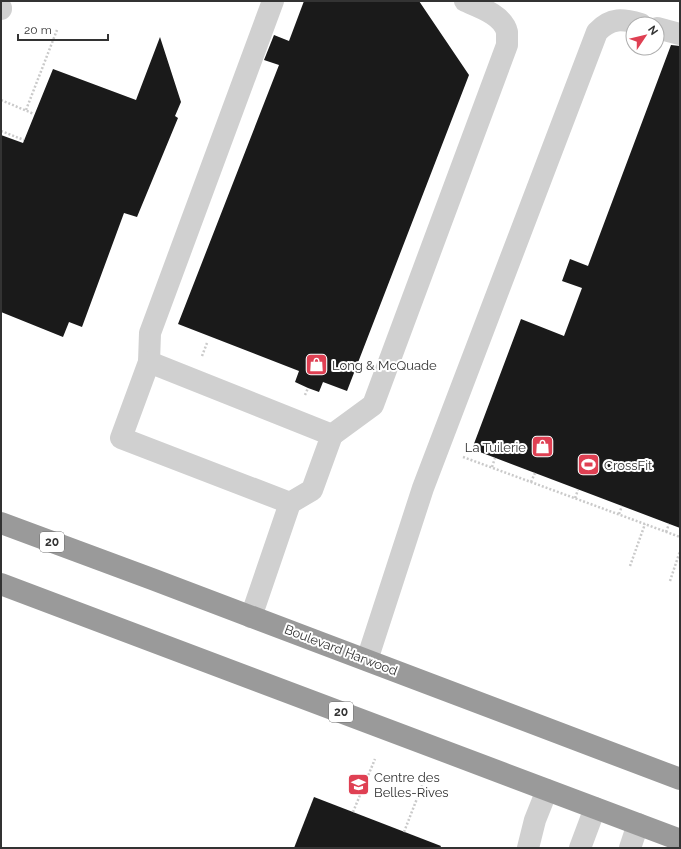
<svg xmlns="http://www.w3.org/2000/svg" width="681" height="849" font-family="Raleway,sans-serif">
  <rect width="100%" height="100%" fill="#fff"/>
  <!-- building -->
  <g fill="#1a1a1a">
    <polygon points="304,1 419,1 469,75 347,391 323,382 319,392 308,388 295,382 299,371 178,324 279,65 264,60 274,35 289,41"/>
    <polygon points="160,37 181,102 175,116 178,118 137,217 124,213 82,327 69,322 63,337 1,312 1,135 23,143 53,69 136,100"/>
    <polygon points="671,45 680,46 680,528 472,449 521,319 564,336 582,288 562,281 570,259 588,266"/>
    <polygon points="314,797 441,846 440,848 294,848"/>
  </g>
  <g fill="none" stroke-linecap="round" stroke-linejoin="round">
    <!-- path -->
    <g stroke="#cacaca" stroke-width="2.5" stroke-dasharray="2 2" stroke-linecap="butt">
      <polyline points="1,100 34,114"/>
      <polyline points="26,110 57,30"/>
      <polyline points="1,131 24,140"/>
      <polyline points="202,356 207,343"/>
      <polyline points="305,395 308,388"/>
      <polyline points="463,457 680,537"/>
      <polyline points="492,467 495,458"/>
      <polyline points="531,482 535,473"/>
      <polyline points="575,498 578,490"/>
      <polyline points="619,514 622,506"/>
      <polyline points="666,532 669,524"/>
      <polyline points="630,566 645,524"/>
      <polyline points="670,581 680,551"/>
      <polyline points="353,812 375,759"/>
      <polyline points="404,832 425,778"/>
    </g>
    <!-- minor -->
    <g stroke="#d0d0d0" stroke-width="22">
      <polyline points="1,9 1,8"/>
      <polyline points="657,28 680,34"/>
      <polyline points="149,362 150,333 273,1"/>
      <path d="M332,435l41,-30 134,-360c0,-4 0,-9 0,-13 -4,-17 -28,-25 -42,-31"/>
      <polyline points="251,617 290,503 312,490 332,435 149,362 121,438 290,503"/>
      <path d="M367,660l56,-172 174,-456c14,-15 26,-13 44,-8"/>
      <polyline points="528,848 535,820 547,790"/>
      <polyline points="580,848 595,808"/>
      <polyline points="630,848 638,824"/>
    </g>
    <!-- highway -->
    <g stroke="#9a9a9a" stroke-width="22">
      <polyline points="1,523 152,579 680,779"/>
      <polyline points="1,584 680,840"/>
    </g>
  </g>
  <!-- icons -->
  <defs>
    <symbol id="shop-square" viewBox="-11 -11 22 22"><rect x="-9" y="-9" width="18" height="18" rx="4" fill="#df4053" stroke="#fff"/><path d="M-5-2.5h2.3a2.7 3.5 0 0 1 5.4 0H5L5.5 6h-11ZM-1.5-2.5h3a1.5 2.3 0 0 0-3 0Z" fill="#fff"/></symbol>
    <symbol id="stadium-square" viewBox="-11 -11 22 22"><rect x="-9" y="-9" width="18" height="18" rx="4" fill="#df4053" stroke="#fff"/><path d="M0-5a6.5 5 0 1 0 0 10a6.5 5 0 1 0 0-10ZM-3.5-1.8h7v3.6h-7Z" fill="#fff"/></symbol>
    <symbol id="university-square" viewBox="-11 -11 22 22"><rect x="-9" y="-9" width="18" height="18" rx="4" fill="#df4053" stroke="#fff"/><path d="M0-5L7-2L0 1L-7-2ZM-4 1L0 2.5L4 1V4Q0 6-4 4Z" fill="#fff"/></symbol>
  </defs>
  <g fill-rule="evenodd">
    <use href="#shop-square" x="304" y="352" width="25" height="25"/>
    <use href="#shop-square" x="530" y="434" width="25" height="25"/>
    <use href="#stadium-square" x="576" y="452" width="25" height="25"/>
    <use href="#university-square" x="346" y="772" width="25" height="25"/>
  </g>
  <g text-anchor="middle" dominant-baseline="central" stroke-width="4" stroke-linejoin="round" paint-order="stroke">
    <!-- shield labels -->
    <g fill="#fff" stroke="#707070" stroke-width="1">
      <rect x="40" y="532" width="24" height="20" rx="3"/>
      <rect x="329" y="702" width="24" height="20" rx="3"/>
    </g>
    <g font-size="12" font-weight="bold" fill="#333">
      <text x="52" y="542">20</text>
      <text x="341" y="712">20</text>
    </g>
    <!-- poi labels -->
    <g font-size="13" fill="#333" stroke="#fff" text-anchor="start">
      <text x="332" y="365">Long &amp; McQuade</text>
      <text x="526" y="447" text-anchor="end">La Tuilerie</text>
      <text x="604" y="465">CrossFit</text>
      <text x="374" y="777">Centre des<tspan x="374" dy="15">Belles-Rives</tspan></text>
    </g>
    <!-- street labels -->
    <g font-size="13" fill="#333" stroke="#fff">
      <text transform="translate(341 650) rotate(21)">Boulevard Harwood</text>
    </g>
  </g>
  <!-- border -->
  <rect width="681" height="849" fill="none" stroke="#333333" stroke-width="4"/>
  <!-- north arrow -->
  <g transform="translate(645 36) rotate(55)"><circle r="19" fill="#ffffff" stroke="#adadad"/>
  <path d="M0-3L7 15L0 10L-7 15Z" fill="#df4053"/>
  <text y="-6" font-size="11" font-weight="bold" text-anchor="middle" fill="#333333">N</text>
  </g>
  <!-- scale -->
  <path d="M18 34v6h90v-6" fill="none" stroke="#333333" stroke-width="2"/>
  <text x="24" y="34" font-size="12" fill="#333333" stroke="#ffffff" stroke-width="3" paint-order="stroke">20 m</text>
</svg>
